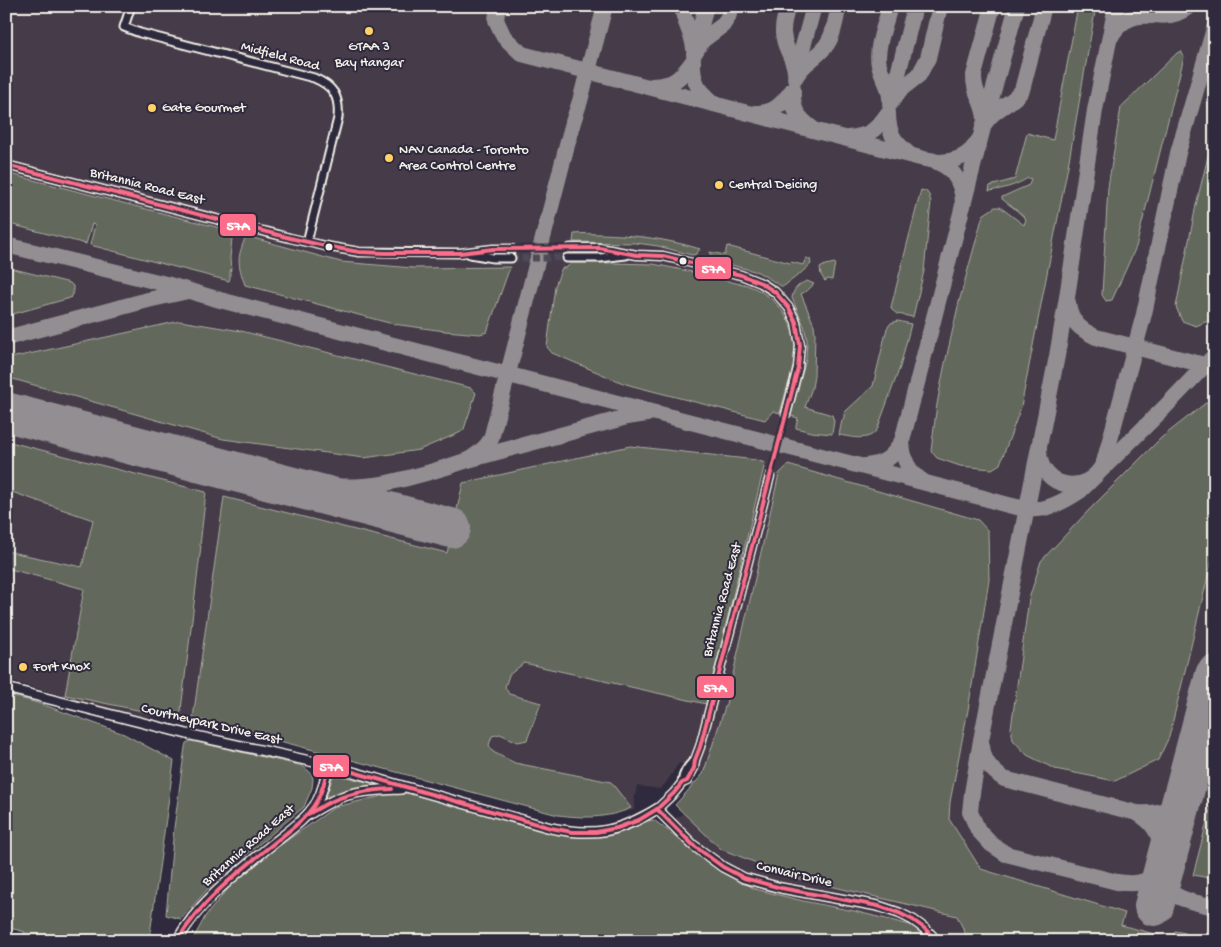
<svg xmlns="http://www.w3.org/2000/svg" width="1221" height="947" font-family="'Gochi Hand',sans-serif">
  <rect width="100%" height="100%" fill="#2f2a3d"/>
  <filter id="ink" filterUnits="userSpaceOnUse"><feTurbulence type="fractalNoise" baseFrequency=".02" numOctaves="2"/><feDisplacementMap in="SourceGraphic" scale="10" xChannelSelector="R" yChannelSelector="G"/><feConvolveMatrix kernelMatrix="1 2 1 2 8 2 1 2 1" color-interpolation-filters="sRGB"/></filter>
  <g filter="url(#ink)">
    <!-- built -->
    <polygon fill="#443b48" points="6,6 1215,6 1215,941 354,941 345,812 352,800 374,796 408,798 528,830 650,834 665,826 691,808 703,774 694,768 679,763 666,783 660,789 637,786 635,796 634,810 594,817 561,814 204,719 177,716 140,717 6,680"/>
    <!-- green -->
    <g fill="#62685b" stroke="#abaca2">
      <path d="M1078,6h18l-28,160 -47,241 -21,57 -8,5 -32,-3 -23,-8 -6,-7 6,-47 7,-36 15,-66 24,-87 12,-8h5l24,18 2,-6 -11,-10 -13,-10v-2l27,-12 2,-6 -3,-1c-13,8 -25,11 -39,13l1,-5 25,-7 12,-46 26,7z"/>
      <polygon points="1181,51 1184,57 1136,247 1112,300 1106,301 1102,295 1108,187 1121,107 1177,53"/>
      <polygon points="1215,128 1215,318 1196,326 1182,321 1176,307 1196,205"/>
      <polygon points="6,173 232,231 232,238 230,258 231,270 230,271 230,278 229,281 90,245 95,225 92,224 86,244 6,223"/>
      <polygon points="921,190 926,191 929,195 931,202 924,271 913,317 897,314 892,310 891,307"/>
      <path d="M574,234c9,-1 18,0 27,0 34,1 67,5 99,15l-4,5 -4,1 -34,-9 -22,-3 -63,-1z"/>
      <path d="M246,236l95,26 72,6 97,-1 -23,65 -7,2 -35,-3 -52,-7 -148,-39c-8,-23 -8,-27 1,-49z"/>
      <polygon points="727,246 790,263 791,262 803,265 806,258 810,259 811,264 801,273 784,286 781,286 758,272 712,260 710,252 725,255"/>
      <path d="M568,262l85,2 35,7 52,13v-1c39,10 60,43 54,82 -2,9 -5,17 -8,26 -2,7 -4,15 -6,22l-7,-2 -8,9 -132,-34 -10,-3 -71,-30 -5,-6 8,-61 6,-16 1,-2h4l4,-4z"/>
      <polygon points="835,263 832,280 828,279 825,281 821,275 820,268 825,265"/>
      <polygon points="6,267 70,283 73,286 73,295 70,298 6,316"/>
      <path d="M807,281l7,3 -6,6 -7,4 13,31 1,8 -1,43 -2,12 -7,19 27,8 2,6 -2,13 -21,-2 -15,-4v-2l2,-8 -7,-2 15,-57 1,-19 -3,-14 -12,-28c1,-9 7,-14 15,-17z"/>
      <polygon points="180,321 241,331 471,388 476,393 464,429 461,432 419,450 364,458 223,439 6,377 6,359"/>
      <path d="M898,321l13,3 -11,43 -23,63c-9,12 -25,7 -38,5l3,-15 2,-2v-4l2,-3 27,-25 14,-58 4,-5z"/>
      <polygon points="1215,401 1215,547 1169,737 1158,760 1115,781 1055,769 1027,755 1013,740 1011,728 1029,599 1041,561 1089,510 1161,438 1207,402"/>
      <polygon points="6,441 206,492 200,546 201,546 180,718 176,718 65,695 84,589 6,568 6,551 82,567 93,520 6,490"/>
      <path d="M630,446l126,14 9,3 -49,203 -10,38 -182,-41 -15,12 -4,12 4,7 32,9 -14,37 -9,2 -18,-8 -8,2 -3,9 4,7 22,11 96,19 20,26c-25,11 -47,10 -73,7l-365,-97 31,-221 223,56 16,-70z"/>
      <polygon points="788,465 978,520 988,531 989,580 968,710 950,802 949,819 981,869 1125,913 1121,925 1173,939 1175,931 1185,933 1191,941 969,941 957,916 792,877 721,849 675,805 703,774 726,704 779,474"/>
      <polygon points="6,694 44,705 124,734 174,761 149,941 21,941 25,932 6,927"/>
      <polygon points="191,741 303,766 312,774 313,780 312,788 304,807 215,881 181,919 166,915 174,828 185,747 186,743"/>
      <polygon points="333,776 341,776 380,785 366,787 347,791 328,797 327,794"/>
      <polygon points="1215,791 1215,879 1193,875"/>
      <polygon points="394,793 430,793 569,832 654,820 683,842 721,869 755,889 803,901 854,911 914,926 928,941 192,941 206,915 237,878 276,848 335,807"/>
    </g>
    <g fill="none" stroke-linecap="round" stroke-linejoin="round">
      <!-- taxiway -->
      <g stroke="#928e92" stroke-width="16">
        <path d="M498,6l-2,14 8,17 18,17 402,105c5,1 11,1 15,4 18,8 24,25 24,43"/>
        <path d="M682,6c1,16 11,28 12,43"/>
        <path d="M788,6c-3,11 -7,22 -4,33 2,12 11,21 11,34"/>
        <path d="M890,6c-4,17 -15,42 -11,59 3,12 11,21 11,34"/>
        <path d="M1116,6l-21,104 -28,187 -10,59 -76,384 -9,53 -2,19 8,18 13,14 15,10 111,28c24,4 38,-1 50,-24"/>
        <path d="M1137,6c16,14 37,12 53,0"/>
        <path d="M1111,37c8,-16 23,-23 41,-21"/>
        <polyline points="695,49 706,6"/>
        <polyline points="694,54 703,40 723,25 728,17 732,6"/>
        <polyline points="796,72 814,6"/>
        <path d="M795,78c8,-15 17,-17 27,-28 12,-11 13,-29 17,-44"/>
        <path d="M652,86c22,-1 28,-7 41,-25 -1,22 6,29 21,42"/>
        <polyline points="892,98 915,6"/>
        <polyline points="890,104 900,90 919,75 928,58 940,6"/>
        <path d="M755,113c19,1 27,-9 38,-24 -1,21 4,28 20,40"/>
        <path d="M985,119c-1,-17 -12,-26 -11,-44l19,-69"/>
        <path d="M986,122c9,-15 26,-17 36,-32l22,-84"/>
        <path d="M848,138c22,-2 28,-8 40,-25 0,21 6,28 22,42"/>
        <path d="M939,162c17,-1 30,-5 39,-21"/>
        <path d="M6,245l160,39 54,16 756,196c21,5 49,17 69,12 13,-3 24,-10 35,-17l84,-83 51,-53"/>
        <path d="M1068,302c2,19 11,27 28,35l116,30"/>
        <polyline points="6,338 148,300 188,291"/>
        <path d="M1039,451c1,38 49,47 65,11l40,-148 34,-161 37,-128"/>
        <path d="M468,460c10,-6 17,-11 23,-21l82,-317 7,-21 25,-95"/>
        <path d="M865,466c19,-1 28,-9 37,-25"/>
        <path d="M275,482c37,3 75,8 112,1 27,-6 55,-14 81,-23l159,-43 20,-3"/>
        <path d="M924,482c-16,-11 -21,-21 -22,-41l82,-317 33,-118"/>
        <path d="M982,745c1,16 9,25 22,34l133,34c25,1 33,-2 48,-23"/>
        <path d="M1137,813c16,9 26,22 22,41 -1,6 -3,14 -2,19 2,10 13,19 20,23 11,6 26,8 38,11"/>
      </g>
      <!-- runway -->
      <g stroke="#928e92" stroke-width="40">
        <polyline points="6,412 451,528"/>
        <polyline points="1154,906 1215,675"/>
      </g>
      <!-- street-tunnel -->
      <g stroke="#4d4857" stroke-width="7" stroke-dasharray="7 3.5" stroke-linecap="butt">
        <polyline points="512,249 570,248"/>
        <polyline points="511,258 567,258"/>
        <polyline points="770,476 786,414"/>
      </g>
      <defs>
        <g id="street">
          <path d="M131,6l-7,21 16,6 174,45c19,8 26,18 24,40l-31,124"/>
          <polyline points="6,165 290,238 325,246 359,252 460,253 493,249 512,249"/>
          <polyline points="570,248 599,248 637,255 663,256 741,275 761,283 775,292 789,308 796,322 800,345 798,368 786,414"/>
          <polyline points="470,254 493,258 511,258"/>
          <polyline points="567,258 600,258 626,255"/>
          <path d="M682,783c1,-10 5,-16 13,-23"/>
          <polyline points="657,809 674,793 682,783 687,781 694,768 695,760 700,747 770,476"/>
        </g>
        <g id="secondary">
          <path d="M6,688l181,46 141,31 223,63c44,9 68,4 106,-19l36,36 30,22 21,11 37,10 97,18 21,7 14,7 11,8 13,13"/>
          <path d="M311,813c9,-5 18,-11 28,-15 19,-8 41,-8 62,-9"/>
          <path d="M177,941c22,-40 58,-66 93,-95 16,-13 36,-26 47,-44 6,-12 9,-24 11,-37"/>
        </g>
      </defs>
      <!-- street casing -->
      <use href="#street" stroke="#f4f1e8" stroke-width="11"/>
      <!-- secondary casing -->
      <use href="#secondary" stroke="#f4f1e8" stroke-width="12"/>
      <!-- street -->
      <use href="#street" stroke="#2f2a3d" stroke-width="7"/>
      <!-- secondary -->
      <use href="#secondary" stroke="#2f2a3d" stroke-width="9"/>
      <defs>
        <g id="bus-1">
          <path d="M6,165l284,73 35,8 34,6 26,1h75l33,-4 106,-1 38,7 26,1 78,19 20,8 14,9 14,16 7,14 4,23 -2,23 -98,379 -5,13 -1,8 -7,13 -5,2 -8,10 -17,16 -18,11 -22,8 -21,4h-24l-21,-4 -223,-63c-5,28 -11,42 -33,61 -43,36 -88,66 -118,115"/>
          <polyline points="657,809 693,845 723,867 744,878 781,888 878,906 899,913 913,920 924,928 937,941"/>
          <path d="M308,814c10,-5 19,-11 29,-15 17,-7 36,-9 55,-10"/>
        </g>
      </defs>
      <!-- bus-1 casing -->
      <use href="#bus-1" stroke="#2f2a3d" stroke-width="8"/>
      <!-- bus-1 -->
      <use href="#bus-1" stroke="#fb6d88" stroke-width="4"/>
    </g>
  </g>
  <!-- markers -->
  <g fill="#ffd166" stroke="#2f2a3d" stroke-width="2">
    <circle cx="369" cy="31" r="5"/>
    <circle cx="152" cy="108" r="5"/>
    <circle cx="389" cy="158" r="5"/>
    <circle cx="719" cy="185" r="5"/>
    <circle cx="23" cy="667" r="5"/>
  </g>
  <g fill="#f4f1e8" stroke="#2f2a3d" stroke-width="2">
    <circle cx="329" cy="247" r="4.5"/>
    <circle cx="683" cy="261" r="4.5"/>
  </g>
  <g text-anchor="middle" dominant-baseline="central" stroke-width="4" stroke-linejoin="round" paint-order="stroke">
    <!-- poi labels -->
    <g font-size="14" fill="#f4f1e8" stroke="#2f2a3d" text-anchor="start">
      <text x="369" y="47" text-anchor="middle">GTAA 3<tspan x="369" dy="16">Bay Hangar</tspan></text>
      <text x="162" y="108">Gate Gourmet</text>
      <text x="399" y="150">NAV Canada - Toronto<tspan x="399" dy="16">Area Control Centre</tspan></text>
      <text x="729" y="185">Central Deicing</text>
      <text x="33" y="667">Fort Knox</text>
    </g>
    <!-- street labels -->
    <g font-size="14" fill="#f4f1e8" stroke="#2f2a3d">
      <text transform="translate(280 57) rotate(15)">Midfield Road</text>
      <text transform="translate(147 187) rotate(14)">Britannia Road East</text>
      <text transform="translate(723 600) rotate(-75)">Britannia Road East</text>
      <text transform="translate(211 725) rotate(13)">Courtneypark Drive East</text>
      <text transform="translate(249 846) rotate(-41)">Britannia Road East</text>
      <text transform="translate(794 875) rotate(13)">Convair Drive</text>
    </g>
  </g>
  <g stroke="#2f2a3d" stroke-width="2">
    <rect x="219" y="213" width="38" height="24" rx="5" fill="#fb6d88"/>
    <rect x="694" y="256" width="38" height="24" rx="5" fill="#fb6d88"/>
    <rect x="696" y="675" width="39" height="24" rx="5" fill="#fb6d88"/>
    <rect x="312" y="754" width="38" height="24" rx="5" fill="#fb6d88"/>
  </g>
  <g font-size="14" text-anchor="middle" font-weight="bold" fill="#fff">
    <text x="238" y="230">57A</text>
    <text x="713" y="273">57A</text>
    <text x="715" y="692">57A</text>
    <text x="331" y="771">57A</text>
  </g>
  <!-- margin -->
  <rect width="1221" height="947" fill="none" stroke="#2f2a3d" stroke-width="25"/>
  <rect x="12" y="12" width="1196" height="922" fill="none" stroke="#f4f1e8" stroke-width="2" filter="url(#ink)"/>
</svg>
